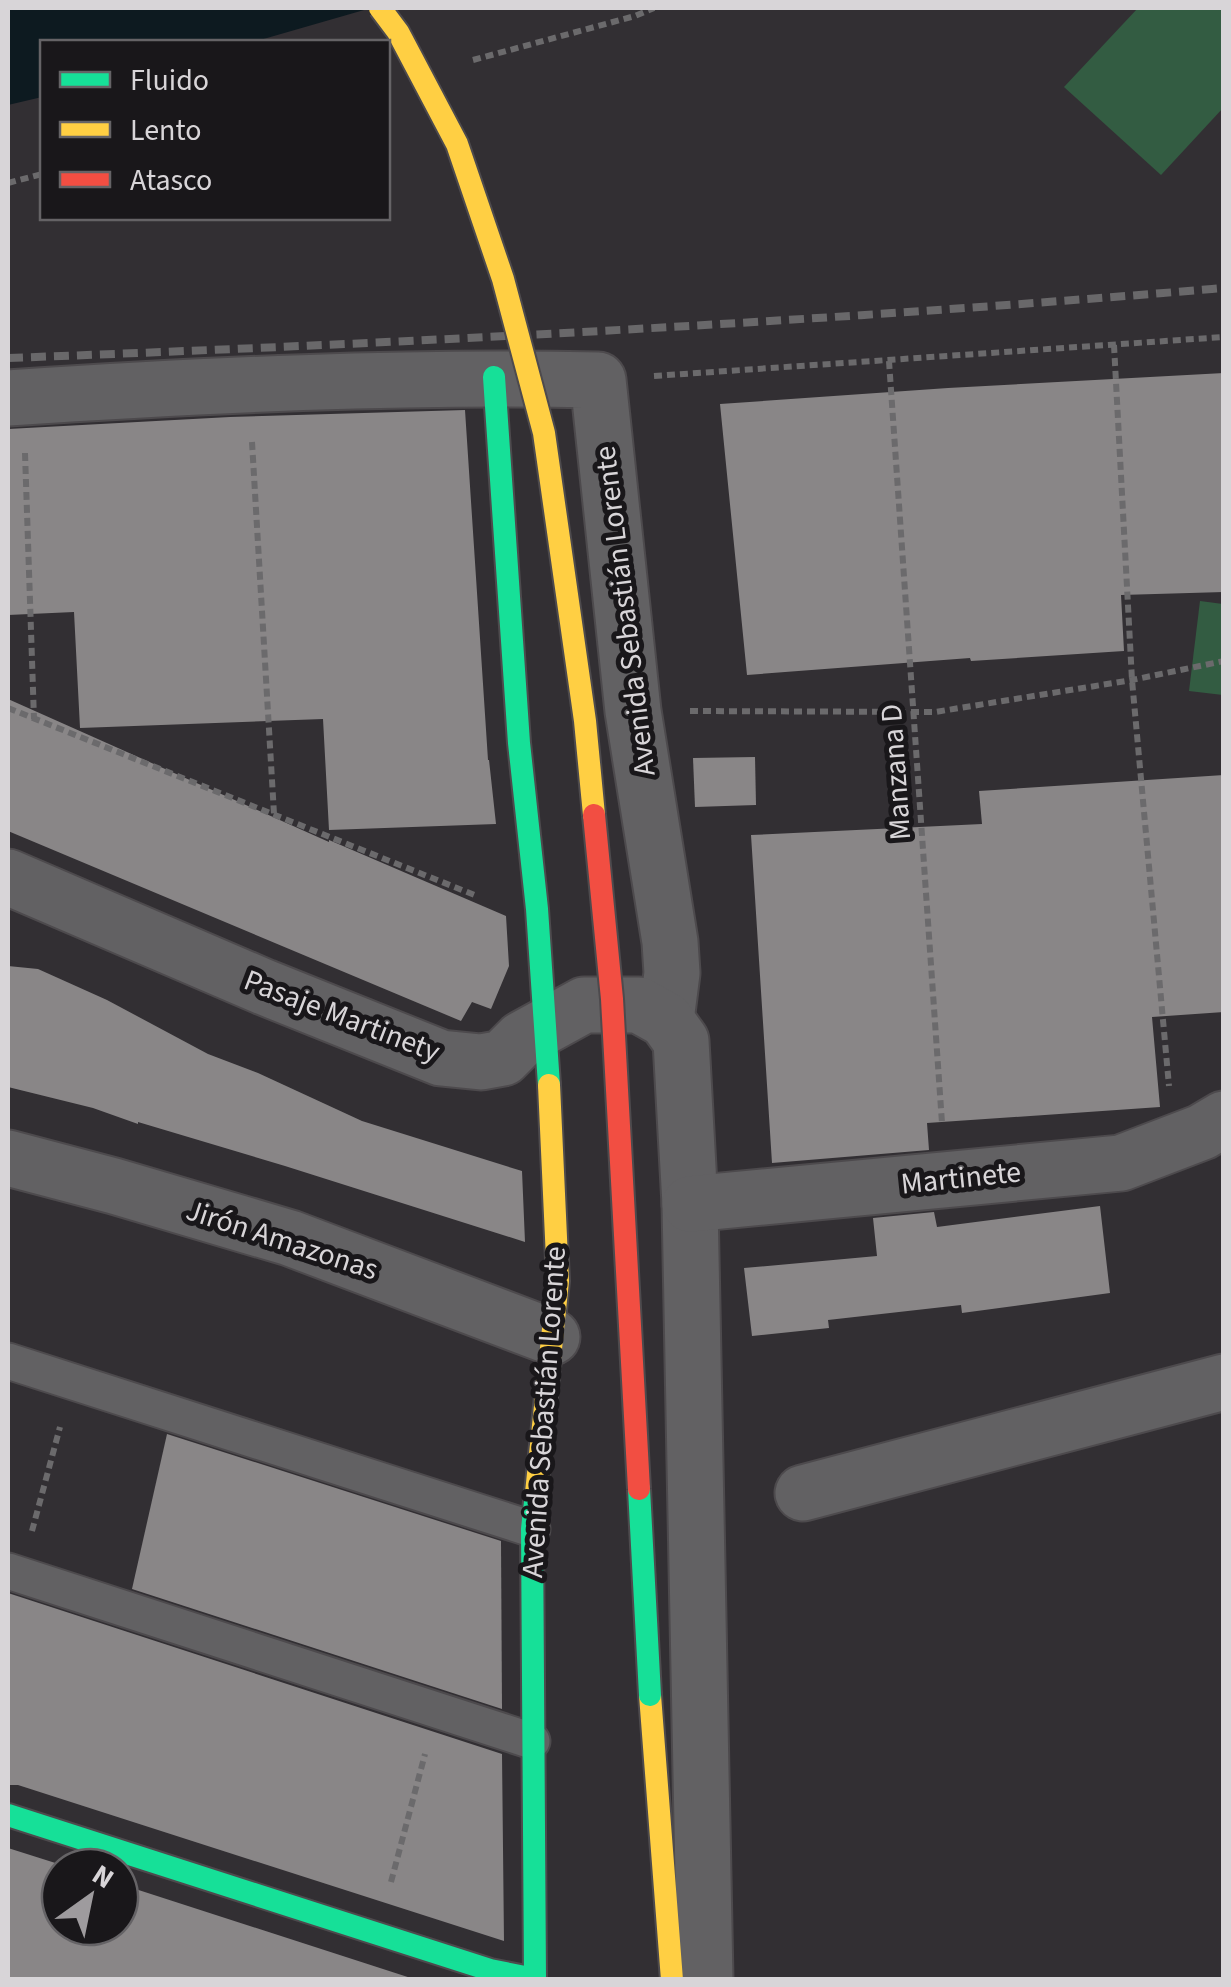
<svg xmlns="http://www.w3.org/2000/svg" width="1231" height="1987" font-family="'Source Sans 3',sans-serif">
  <rect width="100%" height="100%" fill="#322f33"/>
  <!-- green -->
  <g fill="#335c42">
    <polygon points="1138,8 1223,8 1223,108 1161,175 1064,87"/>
    <polygon points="1200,601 1223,604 1223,695 1189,691"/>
  </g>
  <!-- water -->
  <polygon fill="#0d1a20" points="8,8 371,8 253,42 42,42 42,97 8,105"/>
  <!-- building -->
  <g fill="#898687">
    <polygon points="1224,373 1224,592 1121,595 1124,651 971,661 970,658 747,675 720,404 948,388"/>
    <polygon points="465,410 488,760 489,760 496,824 329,830 323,719 80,728 74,612 8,615 8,429 230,417"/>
    <polygon points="8,699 329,842 329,840 506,916 509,966 491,1009 472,1002 461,1021 8,831"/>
    <polygon points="755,757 756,805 695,807 693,758"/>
    <polygon points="1224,775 1224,1012 1152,1017 1160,1107 927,1123 929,1150 772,1163 751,835 982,824 979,791"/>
    <polygon points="8,966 38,969 107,1000 208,1054 258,1073 362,1121 522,1171 525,1242 285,1166 138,1122 138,1124 93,1108 8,1087"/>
    <polygon points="1100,1206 1110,1293 962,1313 961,1305 828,1320 829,1328 752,1336 744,1268 877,1256 873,1218 934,1212 937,1227"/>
    <polygon points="167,1434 501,1541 502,1709 132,1589"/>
    <polygon points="8,1593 502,1754 504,1941 18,1785 8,1785"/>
    <polygon points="8,1848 68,1867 60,1867 60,1927 120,1927 120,1884 417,1980 8,1980"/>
  </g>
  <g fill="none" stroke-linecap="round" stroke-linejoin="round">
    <defs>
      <g id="lane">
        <polyline points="8,1361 532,1529"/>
        <polyline points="8,1571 532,1741"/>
      </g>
      <g id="street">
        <path d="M8,398c196,-13 393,-22 590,-18l35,331 37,231 2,31 -6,47"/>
        <polyline points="8,877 264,987 441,1058 481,1062 503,1058 522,1039 584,1005 639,1005 666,1020 681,1041 690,1204 705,1980"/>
        <polyline points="8,1158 114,1186 290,1238 552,1337"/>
        <polyline points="690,1204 1121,1163 1202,1132 1224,1119"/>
        <polyline points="803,1493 1224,1382"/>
      </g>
      <g id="fast">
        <polyline points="494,377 519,743 537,909 549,1085"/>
        <polyline points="8,1815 490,1970 535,1979 532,1529 536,1493"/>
      </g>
      <g id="slow">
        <polyline points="536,1493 558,1281 549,1085"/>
        <polyline points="650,1695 672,1980"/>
      </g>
    </defs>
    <!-- lane casing -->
    <use href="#lane" stroke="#4d4a4d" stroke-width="39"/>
    <!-- street casing -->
    <use href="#street" stroke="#4d4a4d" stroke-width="59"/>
    <!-- fast casing -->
    <use href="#fast" stroke="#4d4a4d" stroke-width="26"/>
    <!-- slow casing -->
    <use href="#slow" stroke="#4d4a4d" stroke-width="26"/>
    <!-- path -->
    <g stroke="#6b6a6c" stroke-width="6" stroke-dasharray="8 5" stroke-linecap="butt">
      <polyline points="473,60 635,16 654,8"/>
      <polyline points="8,183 42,174"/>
      <polyline points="1114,345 1132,680 1169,1086"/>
      <polyline points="889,361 942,1123"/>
      <polyline points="654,376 1224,337"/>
      <polyline points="252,442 274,814"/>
      <polyline points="25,453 34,719"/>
      <polyline points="8,708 477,896"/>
      <polyline points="690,711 935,712 1132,680 1224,661"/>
      <polyline points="32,1531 60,1427"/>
      <polyline points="391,1882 425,1754"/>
    </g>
    <!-- lane -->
    <use href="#lane" stroke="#626163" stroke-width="35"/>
    <!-- street -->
    <use href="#street" stroke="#626163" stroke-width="55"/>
    <!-- fast -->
    <use href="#fast" stroke="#16e098" stroke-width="22"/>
    <!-- slow -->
    <use href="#slow" stroke="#ffcf43" stroke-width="22"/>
    <!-- rail -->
    <path stroke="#69686a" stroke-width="8" stroke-dasharray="15 8" stroke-linecap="butt" d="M8,358c405,-15 811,-36 1216,-70"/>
    <defs>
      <polyline id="fast-bridge" points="639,1489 650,1695"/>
      <polyline id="slow-bridge" points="380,8 398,32 457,144 503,279 544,433 585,721 594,815"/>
      <polyline id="jam-bridge" points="594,815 612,999 639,1489"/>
    </defs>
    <!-- fast-bridge casing -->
    <use href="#fast-bridge" stroke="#4d4a4d" stroke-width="26" stroke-linecap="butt"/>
    <!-- slow-bridge casing -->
    <use href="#slow-bridge" stroke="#4d4a4d" stroke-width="26" stroke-linecap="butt"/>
    <!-- jam-bridge casing -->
    <use href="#jam-bridge" stroke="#4d4a4d" stroke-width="26" stroke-linecap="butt"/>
    <!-- fast-bridge -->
    <use href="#fast-bridge" stroke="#16e098" stroke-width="22"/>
    <!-- slow-bridge -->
    <use href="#slow-bridge" stroke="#ffcf43" stroke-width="22"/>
    <!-- jam-bridge -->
    <use href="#jam-bridge" stroke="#f24e42" stroke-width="22"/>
  </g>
  <g text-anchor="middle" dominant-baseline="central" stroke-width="10" stroke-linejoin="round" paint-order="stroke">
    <!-- street labels -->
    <g font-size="30" fill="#d8d5d8" stroke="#19171a">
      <text transform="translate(625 611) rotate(-97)">Avenida Sebastián Lorente</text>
      <text transform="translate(896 772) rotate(-94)">Manzana D</text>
      <text transform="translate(342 1016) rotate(21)">Pasaje Martinety</text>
      <text transform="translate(961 1178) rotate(-6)">Martinete</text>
      <text transform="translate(282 1240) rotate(18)">Jirón Amazonas</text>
      <text transform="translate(544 1412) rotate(-86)">Avenida Sebastián Lorente</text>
    </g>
  </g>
  <!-- border -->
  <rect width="1231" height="1987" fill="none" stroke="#d8d5d8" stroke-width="20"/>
  <!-- legend -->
  <rect x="40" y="40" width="350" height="180" fill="#19171a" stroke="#656366" stroke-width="2.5"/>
  <rect x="60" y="72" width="50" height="15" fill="#16e098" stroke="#656366" stroke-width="2.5"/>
  <text x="130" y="90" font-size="30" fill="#d8d5d8">Fluido</text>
  <rect x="60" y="122" width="50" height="15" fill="#ffcf43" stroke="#656366" stroke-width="2.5"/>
  <text x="130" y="140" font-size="30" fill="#d8d5d8">Lento</text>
  <rect x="60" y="172" width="50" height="15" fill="#f24e42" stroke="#656366" stroke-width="2.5"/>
  <text x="130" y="190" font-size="30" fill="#d8d5d8">Atasco</text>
  <!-- north arrow -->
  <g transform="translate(90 1897) rotate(33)"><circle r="48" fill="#19171a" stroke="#656366" stroke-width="2.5"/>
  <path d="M0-8L18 38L0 25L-18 38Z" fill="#9e9b9e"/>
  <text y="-15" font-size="28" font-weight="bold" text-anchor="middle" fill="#d8d5d8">N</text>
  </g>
</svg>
